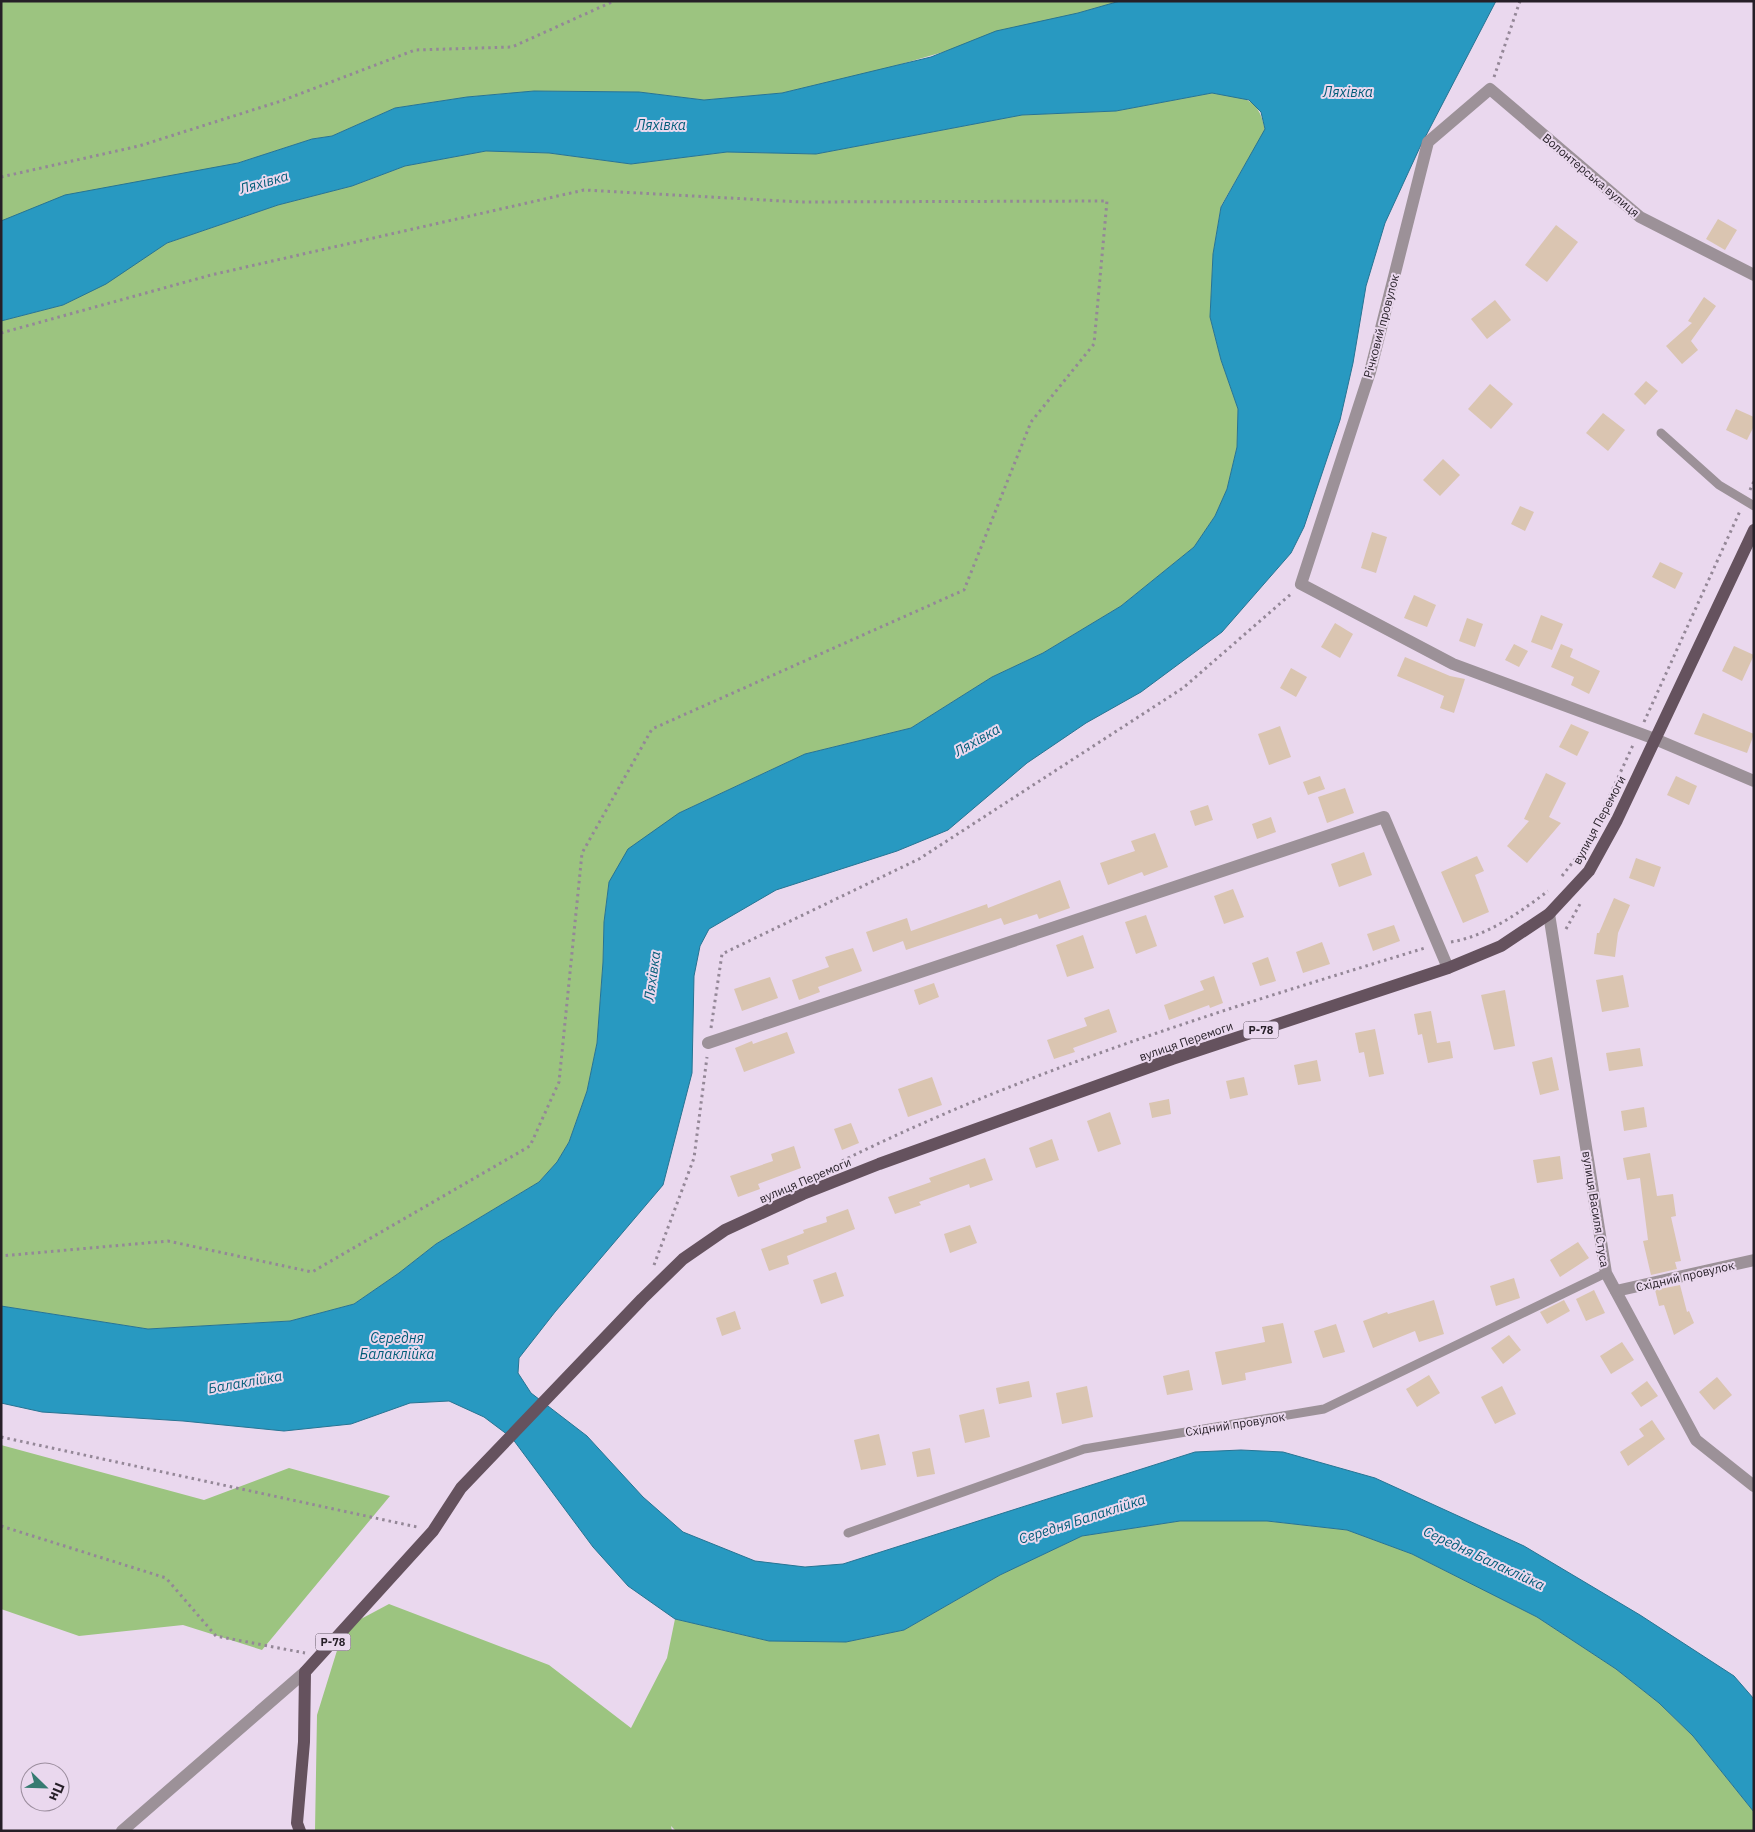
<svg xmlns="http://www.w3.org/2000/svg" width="1755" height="1832" font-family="'IBM Plex Sans',sans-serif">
  <rect width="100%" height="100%" fill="#ead8ee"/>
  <!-- green -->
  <g fill="#9cc480">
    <polygon points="1,1 1120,1 884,69 782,93 704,100 639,92 535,91 467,97 395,108 332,136 312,139 238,163 1,221"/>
    <path d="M1212,93c31,6 46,1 53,37l-44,76 -8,48 -3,63 11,43 17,49 -1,38 -10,42 -12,27 -21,31 -73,59 -78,47 -51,24 -81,51 -106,26 -126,59 -70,69 -5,40 -1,40 -6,81 -10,48 -18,51 -12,20 -18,20 -103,62 -37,29 -45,31 -64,17 -142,8 -147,-23v-985l62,-16 104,-62 111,-38 74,-19 53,-20 81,-15 63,2 82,11 96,-12 89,2 206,-39 94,-4z"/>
    <polygon points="1,1445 204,1500 289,1468 390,1496 262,1650 183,1625 79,1636 1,1609"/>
    <polygon points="1180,1521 1267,1521 1347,1530 1412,1554 1537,1617 1616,1669 1659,1703 1693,1736 1754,1812 1754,1831 676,1831 671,1826 672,1831 315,1831 317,1715 344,1628 389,1604 549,1665 631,1728 667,1658 675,1619 769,1641 846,1642 904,1630 1000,1575 1082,1536"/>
  </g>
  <!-- water -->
  <polygon fill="#2899c1" stroke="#277493" points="1120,1 1496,1 1420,147 1385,223 1366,286 1353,363 1340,420 1304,527 1291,553 1222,632 1141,692 1086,723 1027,763 948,830 897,851 776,890 709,929 700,946 694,976 692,1073 663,1185 555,1312 519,1358 518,1373 531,1393 587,1436 643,1497 683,1532 755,1561 805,1567 843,1564 1195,1452 1241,1450 1283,1452 1375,1478 1524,1546 1640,1615 1734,1676 1754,1699 1754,1812 1693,1736 1659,1703 1616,1669 1537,1617 1412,1554 1347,1530 1267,1521 1180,1521 1082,1536 1000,1575 904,1630 846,1642 769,1641 675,1619 628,1586 593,1547 512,1438 484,1417 449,1401 410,1403 351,1424 284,1431 183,1421 42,1412 1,1403 1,1306 148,1329 290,1321 354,1304 399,1273 436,1244 539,1182 557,1162 569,1142 587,1091 597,1043 603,962 604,922 609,882 628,849 679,813 805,754 911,728 992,677 1043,653 1121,606 1194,547 1215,516 1227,489 1237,447 1238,409 1221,360 1210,317 1213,254 1221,207 1265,129 1261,112 1249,100 1212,93 1116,111 1022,115 816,154 727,152 631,164 549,153 486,151 405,166 352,186 278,205 167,243 106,284 63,305 1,321 1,221 65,195 238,163 312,139 332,136 395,108 467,97 534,91 639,92 704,100 782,93 931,57 996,31 1078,13"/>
  <!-- building -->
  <g fill="#dac5b1">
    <polygon points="1718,219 1737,230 1725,250 1706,239"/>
    <polygon points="1556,225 1578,242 1547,282 1525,265"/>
    <polygon points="1704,297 1716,306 1691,341 1698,350 1682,364 1666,346 1692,323 1688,321"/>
    <polygon points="1495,300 1511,320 1487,339 1471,319"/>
    <polygon points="1646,381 1658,391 1645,405 1634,394"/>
    <polygon points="1490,384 1513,404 1491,429 1468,409"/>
    <polygon points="1736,409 1754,417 1754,426 1747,440 1726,430"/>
    <polygon points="1603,413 1625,430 1608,451 1586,433"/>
    <polygon points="1443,459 1460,475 1440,496 1423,480"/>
    <polygon points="1520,506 1534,512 1525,531 1511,524"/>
    <polygon points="1372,532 1387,537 1376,573 1361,568"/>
    <polygon points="1660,562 1683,573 1675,589 1652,577"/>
    <polygon points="1414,595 1436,605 1427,627 1404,618"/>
    <polygon points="1541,615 1563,624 1552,650 1531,642"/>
    <polygon points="1467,618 1483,624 1475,647 1459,641"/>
    <polygon points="1335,623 1353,634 1340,658 1321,647"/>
    <polygon points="1514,644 1528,651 1519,667 1505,660"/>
    <polygon points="1561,644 1573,649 1570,657 1600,671 1589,694 1571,685 1574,677 1551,667"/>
    <polygon points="1734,646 1754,655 1742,681 1722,671"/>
    <polygon points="1405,657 1450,676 1465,679 1454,713 1440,708 1444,696 1397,676"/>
    <polygon points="1291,668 1307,677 1296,697 1280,688"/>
    <polygon points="1703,713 1754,734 1747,753 1694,734"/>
    <polygon points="1571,724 1589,732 1577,756 1559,747"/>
    <polygon points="1280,726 1291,757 1269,765 1258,734"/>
    <polygon points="1546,773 1566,783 1549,817 1561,823 1527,863 1507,846 1529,821 1524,819"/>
    <polygon points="1320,776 1325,789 1308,795 1303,782"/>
    <polygon points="1676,776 1697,786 1689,805 1667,795"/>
    <polygon points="1345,788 1354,813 1327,823 1318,797"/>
    <polygon points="1208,805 1213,820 1195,826 1190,811"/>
    <polygon points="1271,817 1276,832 1257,839 1252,824"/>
    <polygon points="1155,833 1168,867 1144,876 1142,872 1108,885 1100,863 1135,851 1131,841"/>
    <polygon points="1364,852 1372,875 1339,887 1331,864"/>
    <polygon points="1477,856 1484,871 1475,875 1489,912 1463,923 1441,872"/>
    <polygon points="1636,858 1661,867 1654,887 1629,878"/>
    <polygon points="1060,880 1070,908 1039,919 1037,914 1004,925 1001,918 906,950 903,941 873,952 866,932 907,918 911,931 987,904 988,908"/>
    <polygon points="1233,889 1244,917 1224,924 1214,896"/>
    <polygon points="1614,898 1630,905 1618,933 1615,957 1594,954 1597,933 1599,933"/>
    <polygon points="1146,915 1157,946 1136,954 1125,922"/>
    <polygon points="1394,925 1400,941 1373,951 1367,934"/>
    <polygon points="1083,935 1094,968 1067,977 1056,945"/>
    <polygon points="1322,942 1330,964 1303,973 1296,952"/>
    <polygon points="853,948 862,971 818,987 820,992 799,1000 792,980 829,967 825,957"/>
    <polygon points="1268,957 1276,981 1260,986 1252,963"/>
    <polygon points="1623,975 1629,1007 1602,1012 1596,980"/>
    <polygon points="1214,976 1223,1003 1210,1008 1209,1005 1169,1020 1164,1005 1204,990 1200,981"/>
    <polygon points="770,977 778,998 742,1011 734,989"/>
    <polygon points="934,983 939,997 919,1005 914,990"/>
    <polygon points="1505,990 1515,1046 1494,1050 1481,995"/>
    <polygon points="1109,1009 1117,1032 1073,1048 1075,1052 1054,1059 1047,1040 1087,1026 1084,1018"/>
    <polygon points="1431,1011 1437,1043 1450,1041 1453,1058 1428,1063 1422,1034 1418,1035 1414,1014"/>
    <polygon points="1375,1029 1384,1074 1369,1077 1364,1052 1359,1053 1355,1033"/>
    <polygon points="787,1032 795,1053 744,1072 735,1048 752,1041 753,1044"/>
    <polygon points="1640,1048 1643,1066 1609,1071 1606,1053"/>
    <polygon points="1552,1057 1559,1090 1540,1095 1532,1062"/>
    <polygon points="1317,1060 1321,1081 1298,1085 1294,1065"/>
    <polygon points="932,1077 942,1105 908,1117 898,1089"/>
    <polygon points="1244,1077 1248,1095 1230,1099 1226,1081"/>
    <polygon points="1169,1099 1171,1114 1152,1118 1149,1103"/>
    <polygon points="1644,1107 1647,1127 1624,1131 1621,1111"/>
    <polygon points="1110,1112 1121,1144 1098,1152 1087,1121"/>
    <polygon points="851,1123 859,1143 842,1150 834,1129"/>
    <polygon points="1052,1139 1059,1160 1036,1168 1029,1148"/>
    <polygon points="794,1146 801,1168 758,1184 760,1189 738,1197 730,1176 773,1161 771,1154"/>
    <polygon points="1650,1153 1657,1196 1673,1194 1676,1216 1671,1217 1681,1261 1675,1262 1677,1269 1651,1275 1643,1241 1648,1240 1640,1178 1627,1180 1623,1158"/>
    <polygon points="1560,1156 1563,1179 1537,1183 1533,1160"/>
    <polygon points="985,1158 993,1180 970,1188 969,1184 919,1202 921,1205 895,1214 888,1197 931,1182 929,1178"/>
    <polygon points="848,1209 855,1229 787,1256 789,1264 769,1271 761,1249 804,1233 803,1230 827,1222 826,1217"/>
    <polygon points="970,1225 977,1243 950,1253 944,1234"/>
    <polygon points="1578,1242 1589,1258 1560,1277 1550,1260"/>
    <polygon points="836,1272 844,1296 821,1304 813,1280"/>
    <polygon points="1514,1278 1520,1298 1496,1306 1490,1286"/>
    <polygon points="1680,1285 1687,1312 1689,1311 1694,1323 1674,1335 1664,1305 1659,1306 1655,1290"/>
    <polygon points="1594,1290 1605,1313 1586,1321 1576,1299"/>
    <polygon points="1434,1300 1444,1334 1419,1342 1415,1331 1373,1348 1363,1321 1387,1312 1388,1314"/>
    <polygon points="1564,1300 1570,1311 1547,1324 1540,1312"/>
    <polygon points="735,1311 741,1329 722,1336 716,1318"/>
    <polygon points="1283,1323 1292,1363 1245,1373 1246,1380 1222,1385 1215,1352 1265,1342 1262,1327"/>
    <polygon points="1336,1324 1345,1352 1323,1358 1314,1331"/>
    <polygon points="1509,1335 1521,1350 1503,1364 1491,1348"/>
    <polygon points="1622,1342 1634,1360 1611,1374 1600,1356"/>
    <polygon points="1189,1370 1193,1390 1167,1395 1163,1376"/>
    <polygon points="1429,1375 1440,1393 1417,1407 1406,1389"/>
    <polygon points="1717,1377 1732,1395 1714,1410 1699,1392"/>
    <polygon points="1029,1381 1032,1397 999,1404 996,1388"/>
    <polygon points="1647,1381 1658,1396 1641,1407 1631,1393"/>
    <polygon points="1087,1386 1093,1417 1062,1424 1056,1393"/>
    <polygon points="1502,1386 1516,1414 1495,1424 1481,1397"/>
    <polygon points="984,1409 990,1437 965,1443 959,1415"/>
    <polygon points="1652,1420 1665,1439 1628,1466 1620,1452 1644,1436 1639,1429"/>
    <polygon points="879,1434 886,1465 861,1470 854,1440"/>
    <polygon points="930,1448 935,1474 917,1477 912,1452"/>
  </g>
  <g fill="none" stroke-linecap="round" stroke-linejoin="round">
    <!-- path -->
    <g stroke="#948797" stroke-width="3" stroke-dasharray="2.5 4" stroke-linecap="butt">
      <polyline points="1494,77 1520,1"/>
      <polyline points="1,177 139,146 281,101 415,50 512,47 614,1"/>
      <polyline points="1,333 211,275 584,190 801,202 1107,201 1094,344 1031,422 964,590 652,729 582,853 559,1082 530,1146 312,1272 168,1241 1,1256"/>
      <polyline points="1750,490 1754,481"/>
      <polyline points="1644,722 1740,511"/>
      <polyline points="1599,819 1633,745"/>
      <polyline points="1562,876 1580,853"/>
      <polyline points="1566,929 1580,904"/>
      <path d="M1451,942c36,-6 68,-29 97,-51"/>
      <polyline points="711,1028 722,954 919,859 1183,688 1291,594"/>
      <path d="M842,1161c186,-92 386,-153 583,-213"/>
      <polyline points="654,1265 694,1158 707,1057"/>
      <polyline points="1,1437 417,1527"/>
      <polyline points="1,1526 166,1578 216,1636 305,1653"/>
    </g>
    <!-- service -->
    <g stroke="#9c9198" stroke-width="9">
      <polyline points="1661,433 1719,485 1754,506"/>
      <polyline points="848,1533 1084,1449 1324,1409 1606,1273"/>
    </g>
    <!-- minor -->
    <g stroke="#9c9198" stroke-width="12">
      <polyline points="1754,275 1640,217 1490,89 1428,142 1370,372 1301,584 1453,664 1655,739 1754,781"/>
      <polyline points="1549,914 1606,1273 1696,1440 1754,1486"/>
      <polyline points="708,1043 1384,817 1448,968"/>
      <polyline points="1616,1291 1754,1260"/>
      <polyline points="122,1831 305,1672"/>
    </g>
    <!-- primary -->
    <polyline stroke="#65525e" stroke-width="12" points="300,1831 297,1823 304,1742 305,1672 433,1531 461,1488 642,1299 683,1259 725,1230 803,1194 879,1164 1172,1059 1448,968 1501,946 1549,914 1589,871 1617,820 1754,530"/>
  </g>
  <g text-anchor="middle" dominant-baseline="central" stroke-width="4" stroke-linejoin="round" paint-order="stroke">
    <!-- shield labels -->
    <g fill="#ead8ee" stroke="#615663" stroke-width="1">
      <rect x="1243.5" y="1021.5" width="35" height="17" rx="4"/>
      <rect x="315.5" y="1633.5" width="35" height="17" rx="4"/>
    </g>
    <g font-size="11" font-weight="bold" fill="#261f27">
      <text x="1261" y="1030">Р-78</text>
      <text x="333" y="1642">Р-78</text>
    </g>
    <!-- street labels -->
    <g font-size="12" fill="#261f27" stroke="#ead8ee">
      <text transform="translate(1591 175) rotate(40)">Волонтерська вулиця</text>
      <text transform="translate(1381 326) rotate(-75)">Річковий провулок</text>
      <text transform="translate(1599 820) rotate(-62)">вулиця Перемоги</text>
      <text transform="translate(1186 1041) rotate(-19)">вулиця Перемоги</text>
      <text transform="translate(805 1180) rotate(-23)">вулиця Перемоги</text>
      <text transform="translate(1596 1209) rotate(81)">вулиця Василя Стуса</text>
      <text transform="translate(1685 1276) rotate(-13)">Східний провулок</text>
      <text transform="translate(1235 1424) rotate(-9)">Східний провулок</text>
    </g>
    <!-- water labels -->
    <g font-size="14" font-style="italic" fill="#005c78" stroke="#ead8ee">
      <text x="1348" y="92">Ляхівка</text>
      <text x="661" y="125">Ляхівка</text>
      <text transform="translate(264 182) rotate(-16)">Ляхівка</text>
      <text transform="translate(977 740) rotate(-30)">Ляхівка</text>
      <text transform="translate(652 976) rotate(-82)">Ляхівка</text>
      <text x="397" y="1338">Середня<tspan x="397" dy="16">Балаклійка</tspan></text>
      <text transform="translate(245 1382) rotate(-10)">Балаклійка</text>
      <text transform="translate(1082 1519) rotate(-18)">Середня Балаклійка</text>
      <text transform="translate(1484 1558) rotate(25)">Середня Балаклійка</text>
    </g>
  </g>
  <!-- border -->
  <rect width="1755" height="1832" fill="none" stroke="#261f27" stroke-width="5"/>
  <!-- north arrow -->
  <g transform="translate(45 1787) rotate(113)"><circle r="24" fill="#ead8ee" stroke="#9c8e9e"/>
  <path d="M0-4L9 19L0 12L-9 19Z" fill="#367b71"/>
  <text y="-8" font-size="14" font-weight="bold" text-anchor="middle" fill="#261f27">Пн</text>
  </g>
</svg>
